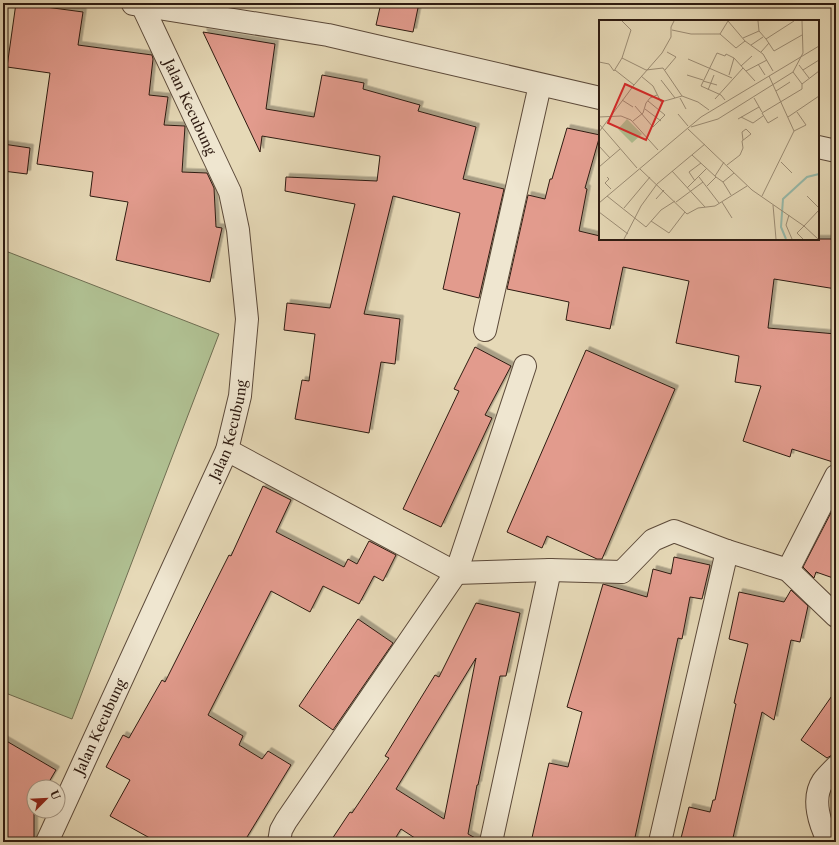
<svg xmlns="http://www.w3.org/2000/svg" width="839" height="845" font-family="'Libre Caslon Text',serif">
  <defs>
    <filter id="shadow"><feDropShadow dx="3.5" dy="-3.5" stdDeviation="0" flood-color="#0004"/></filter>
  </defs>
  <rect width="100%" height="100%" fill="#e6d9b7"/>
  <filter id="stains"><feTurbulence type="fractalNoise" baseFrequency=".005" numOctaves="4"/><feColorMatrix values="0 0 0 0 .2 0 0 0 0 .09 0 0 0 0 .02 0 0 0 .5 -.17"/></filter>
  <radialGradient id="worn" r=".72"><stop offset=".6" stop-color="#630" stop-opacity="0"/><stop offset="1" stop-color="#630" stop-opacity=".3"/></radialGradient>
  <!-- green -->
  <polygon fill="#b0c092" stroke="#6f6e52" points="3,250 219,334 72,719 3,692"/>
  <!-- building -->
  <g fill="#e29b8d" stroke="#2e1b11" fill-rule="evenodd" filter="url(#shadow)">
    <polygon points="16,3 83,12 78,45 152,55 153,59 149,95 168,97 164,125 185,126 182,172 207,173 214,188 216,227 222,228 210,282 116,260 128,202 90,196 93,172 37,164 50,73 7,67"/>
    <polygon points="381,3 419,3 413,32 376,25"/>
    <polygon points="203,32 275,44 266,109 314,117 322,75 364,83 363,89 420,105 418,111 476,127 463,179 504,189 479,298 443,289 460,213 393,196 364,314 400,319 395,364 381,362 369,433 295,419 302,380 309,381 315,334 284,330 287,303 330,308 355,204 285,191 286,177 377,181 380,156 262,136 260,152"/>
    <polygon points="567,128 600,135 585,188 587,189 579,231 600,236 600,239 836,239 836,289 774,279 768,328 836,334 836,463 792,449 790,457 743,441 761,386 735,382 739,356 676,343 689,281 623,267 610,329 566,320 569,302 507,289 528,195 545,199 550,179 552,179"/>
    <polygon points="3,144 30,148 27,174 3,171"/>
    <polygon points="475,347 511,366 485,415 492,418 441,527 403,509 459,391 454,389"/>
    <polygon points="586,350 675,389 602,559 597,559 547,536 542,548 507,532"/>
    <polygon points="263,486 291,500 276,532 344,567 348,559 357,564 369,541 396,555 383,581 374,576 359,604 323,586 310,612 271,591 208,715 243,736 239,745 262,759 268,751 291,765 244,842 157,842 110,816 130,780 106,767 123,735 129,738 162,680 165,682 229,555 231,556"/>
    <polygon points="836,503 836,579 816,572 814,578 803,567"/>
    <polygon points="674,557 710,565 702,599 690,597 682,639 678,638 634,842 531,842 549,763 568,767 582,712 567,707 603,584 647,597 653,569 671,574"/>
    <polygon points="791,590 808,606 800,642 791,640 774,720 762,712 732,842 680,842 689,807 710,812 713,800 715,800 736,704 734,703 748,644 729,639 739,592 784,602"/>
    <path d="M476,603l44,10 -14,63h-6l-22,109h-1l-9,49 11,6v2h-58l-20,-13 -8,13h-63l20,-30 2,1 37,-55 -4,-2 50,-81 4,2zM476,658l-32,161 -48,-30z"/>
    <polygon points="358,619 393,643 333,730 299,706"/>
    <polygon points="836,690 836,755 832,755 827,758 801,740"/>
    <polygon points="3,739 56,770 46,787 34,787 34,809 33,811 34,811 34,842 3,842"/>
  </g>
  <g fill="none" stroke-linecap="round" stroke-linejoin="round">
    <defs>
      <g id="street">
        <polyline points="133,4 328,35 600,98"/>
        <polyline points="818,147 836,151"/>
        <polyline points="485,330 540,85"/>
        <polyline points="227,450 456,573 550,570 622,572 653,540 674,531 727,551 788,570 836,616"/>
        <polyline points="788,570 836,476"/>
        <path id="s1" d="M47,842l180,-392 13,-54 7,-77 -9,-89 -8,-38 -89,-189"/>
        <polyline points="279,842 281,830 286,821 456,573 525,366"/>
        <polyline points="491,842 550,570"/>
        <polyline points="660,842 727,551"/>
        <path d="M829,842c-9,-17 -18,-43 -6,-61 4,-5 9,-10 13,-14"/>
      </g>
    </defs>
    <!-- street casing -->
    <use href="#street" stroke="#5c4a3a" stroke-width="24"/>
    <!-- street -->
    <use href="#street" stroke="#efe6d0" stroke-width="22"/>
  </g>
  <g text-anchor="middle" dominant-baseline="central" stroke-width="3" stroke-linejoin="round" paint-order="stroke">
    <!-- street labels -->
    <g font-size="14" fill="#2e1b11" stroke="#efe6d0">
      <text transform="translate(190 107) rotate(65)">Jalan Kecubung</text>
      <text stroke="none"><textPath href="#s1" startOffset="451">Jalan Kecubung</textPath></text>
      <text stroke="none"><textPath href="#s1" startOffset="127">Jalan Kecubung</textPath></text>
    </g>
  </g>
  <!-- overview -->
  <g transform="translate(599 20)">
    <rect width="220" height="220" fill="#e6d9b7"/>
    <path d="M28,99l15,15 -10,9 -14,-14z" fill="#b0c092"/>
    <path fill="none" stroke="#97baab" stroke-width="2" d="M187,219l-5,-12 2,-28 24,-22 12,-3"/>
    <path fill="none" stroke="#9c8d75" stroke-width="1" d="M23,1l9,9 -9,28 24,12 17,-2 19,28 16,6 11,8M129,1l17,20 18,13 10,17M159,1l1,10 7,8 28,-18M73,10l19,4h29l16,14 9,-7M121,14l8,-13M144,18l16,-7M167,19l8,12 28,-16M152,25l12,-8M162,32l8,-9M89,39l44,19M0,42l10,2 5,7 8,-13M159,44l7,11M200,45l10,13M142,46l11,-10M16,50l19,15M66,50l11,-13 -9,-5M204,50l16,-10M147,51l21,-11M88,55l16,5M130,55l5,-17M42,56l12,10 8,16 21,-6M62,60l14,18M104,61l14,4M203,64l17,-13M109,70l6,-15M177,71l14,-9M81,78l6,11M155,78l8,14M116,79l28,-31M23,80l11,7M126,80l-4,-5 -20,-9 16,-33 8,3 1,-2 8,4 21,23M36,86l18,21 12,-12 -17,-14M46,89l16,12M79,94l10,12M0,97l22,-1 10,4 27,30M142,97l12,6 10,-7M179,97l-10,6 -6,-10 40,-24v-5l-9,-12M189,97l31,-21M139,99l21,-12M34,101l10,-8 3,-10 4,-5 7,-3M0,104l38,44M92,107l27,-8 75,-47 10,-19 -1,-32M89,109l64,61 52,36 14,13M195,111l12,-6 -9,-13M0,112l35,-47 28,-32 9,-16v-10l3,-6M0,126l11,12M93,135l24,22M182,142l11,11M128,145l13,-10 3,-7 -1,-7 9,-7 -5,-5 -4,3 1,8M0,147l21,-18M41,149l47,45 11,-6 17,-2 32,-20M73,151l33,36M116,156l9,-14M8,157l2,2 -4,4 6,6M100,157l20,26M96,161l-6,-9 12,-9M124,162l8,13M108,166l9,-9 7,5 11,-9M88,168l20,-20M8,176l39,31 15,-17 14,-9M163,176l32,-65 -25,-55M208,176l12,12M57,179l8,-9M77,182l27,-20M123,182l10,16M0,183l102,-86 118,-71M174,185l3,34M25,188l26,-31M0,192l29,22M190,195l-3,10 6,14M52,201l18,12 16,-21M205,206l15,-16M25,219l17,-33 16,-22 48,-40M204,219l-6,-6 7,-7"/>
    <path fill="#d62828" fill-opacity="0.15" stroke="#d62828" stroke-width="2" d="M26,64l38,17 -17,39 -38,-17z"/>
    <rect width="220" height="220" fill="none" stroke="#2e1b11" stroke-width="2"/>
  </g>
  <!-- margin -->
  <rect width="839" height="845" fill="none" stroke="#e6d9b7" stroke-width="16"/>
  <rect x="4" y="4" width="831" height="837" fill="none" stroke="#2e1b11" stroke-width="2"/>
  <rect x="8" y="8" width="823" height="829" fill="none" stroke="#2e1b11"/>
  <!-- north arrow -->
  <g transform="translate(46 799) rotate(66)"><circle r="19" fill="#efe6d0" stroke="#a29584"/>
  <path d="M0-3L7 15L0 10L-7 15Z" fill="#8f2418"/>
  <text y="-6" font-size="11" font-weight="bold" text-anchor="middle" fill="#2e1b11">U</text>
  </g>
  <rect width="100%" height="100%" filter="url(#stains)"/>
  <rect width="100%" height="100%" fill="url(#worn)"/>
</svg>
